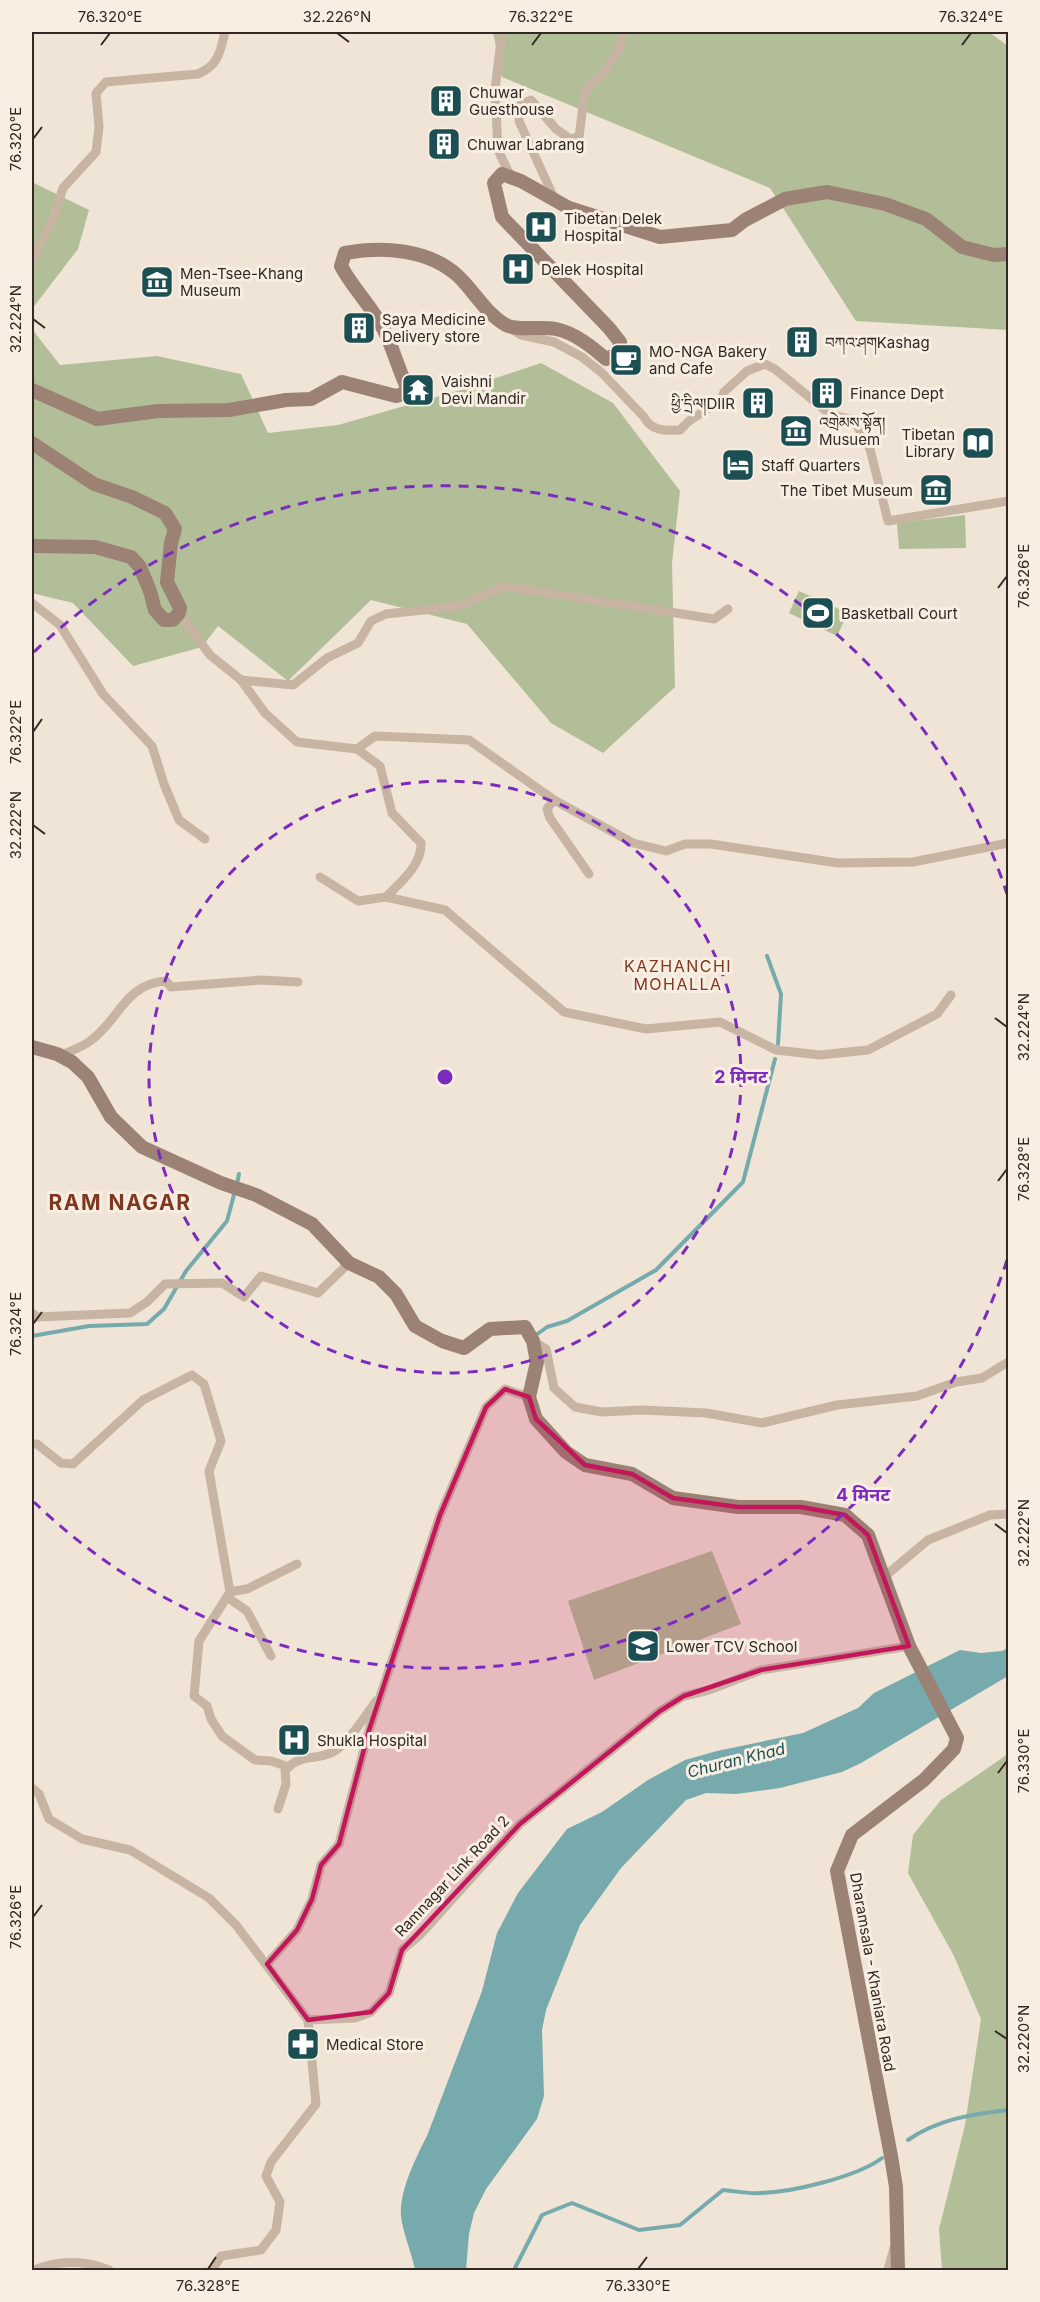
<svg xmlns="http://www.w3.org/2000/svg" width="1040" height="2302" font-family="Inter,'Noto Sans Devanagari','Noto Serif Tibetan',sans-serif">
  <rect width="100%" height="100%" fill="#f0e4d6"/>
  <!-- green -->
  <g fill="#b1be97">
    <polygon points="493,32 989,32 1008,46 1008,330 856,321 770,188 502,77"/>
    <polygon points="32,182 89,210 78,249 32,309"/>
    <polygon points="32,329 60,365 157,356 241,374 268,433 338,425 457,391 541,363 613,403 680,491 672,563 675,687 603,753 551,723 467,624 371,600 288,681 218,626 202,647 133,666 73,603 32,593"/>
    <polygon points="965,515 966,548 899,549 897,523"/>
    <polygon points="799,591 848,613 837,636 789,613"/>
    <polygon points="712,1551 741,1624 594,1680 568,1601"/>
    <polygon points="1008,1754 1008,2270 942,2270 939,2229 965,2125 981,2019 954,1956 908,1873 913,1835 941,1800"/>
  </g>
  <!-- water -->
  <path fill="#76aaac" d="M1008,1648v28l-147,87 -19,9 -62,16 -44,6 -30,-1 -20,7 -65,68 -41,57 -34,85 -4,20 2,66 -7,23 -51,70 -12,24 -5,21 -3,36h-51c-3,-16 -13,-40 -14,-54 -2,-24 15,-59 26,-80l55,-145 15,-58 21,-40 49,-64 35,-17 46,-32 37,-20 32,-9 86,-18 55,-25 16,-15 86,-43 21,3 21,-2z"/>
  <g fill="none" stroke-linecap="round" stroke-linejoin="round">
    <!-- stream -->
    <g stroke="#76aaac" stroke-width="4">
      <polyline points="767,956 781,994 778,1044"/>
      <polyline points="237,1184 239,1174"/>
      <polyline points="536,1335 547,1327 567,1321 656,1270 743,1182 775,1059"/>
      <polyline points="32,1336 89,1326 147,1324 164,1309 186,1271 227,1221 235,1191"/>
      <path d="M908,2140c30,-21 65,-26 100,-30"/>
      <path d="M514,2270l28,-55 30,-12 67,27 41,-5 43,-35c12,1 25,4 38,3 31,-1 96,-16 121,-35"/>
    </g>
    <!-- street -->
    <g stroke="#c7b4a3" stroke-width="9">
      <polyline points="502,32 495,90 498,150 511,177"/>
      <polyline points="555,200 519,121 520,105 531,100 556,129 570,139 579,137 585,90 604,73 619,49 624,32"/>
      <path d="M32,260l21,-41 10,-31 33,-36 3,-25 -3,-34 10,-11 92,-8c21,-9 22,-22 27,-42"/>
      <path d="M511,329l10,6 33,7 28,15 20,16 42,44c7,14 21,14 36,13l9,-9 32,-21 3,-8 23,-21 18,-7 10,5 56,46 23,5 16,29 18,72 120,-20"/>
      <polyline points="32,603 60,625 103,694 152,746 164,784 179,820 205,839"/>
      <polyline points="179,613 210,655 241,680 265,713 297,742 357,749 375,736 469,740 554,800 633,843 666,851 685,844 711,844 838,863 913,862 1008,843"/>
      <polyline points="241,680 293,685 327,658 358,643 371,621 386,614 460,606 503,586 714,619 728,609"/>
      <path d="M357,749l23,17 12,47 29,30c1,22 -20,39 -35,54"/>
      <polyline points="554,800 547,809 550,818 589,874"/>
      <polyline points="320,877 358,901 386,897 445,910 564,1012 646,1029 720,1022 776,1050 820,1055 868,1050 937,1014 951,995"/>
      <path d="M60,1056c9,-5 21,-8 30,-15 29,-20 34,-57 76,-60l5,6 90,-7 37,2"/>
      <polyline points="32,1313 37,1317 130,1313 147,1302 165,1284 222,1283 244,1297 261,1276 318,1293 349,1263"/>
      <polyline points="533,1341 546,1349 554,1388 575,1407 602,1412 642,1410 706,1413 762,1423 837,1405 917,1396 956,1382 982,1378 1008,1362"/>
      <polyline points="32,1444 37,1444 61,1463 73,1464 143,1400 192,1375 204,1384 221,1441 209,1471 230,1592 199,1641 194,1696 207,1706 211,1719 222,1736 255,1760 271,1761 289,1767"/>
      <polyline points="884,1577 928,1540 990,1515 1008,1514"/>
      <polyline points="230,1592 247,1589 297,1564"/>
      <polyline points="227,1597 247,1611 271,1656"/>
      <polyline points="32,1788 39,1794 49,1819 82,1839 130,1850 209,1898 236,1925 308,2020 355,2018 371,2012 389,1993 402,1950 420,1935 520,1824 660,1711 684,1696 709,1690 761,1670 909,1646"/>
      <path d="M278,1809l8,-25 -1,-14c17,-17 30,-9 48,-18 14,-7 33,-37 43,-51"/>
      <polyline points="267,1964 297,1930 312,1899 321,1865 339,1844 369,1730 440,1515 486,1407 505,1389 529,1397"/>
      <path d="M34,2270c24,-10 52,-10 75,0"/>
      <polyline points="212,2270 221,2256 261,2250 276,2230 280,2202 266,2176 271,2162 316,2104 308,2020"/>
      <polyline points="888,2270 894,2248"/>
    </g>
    <!-- secondary -->
    <g stroke="#9b8274" stroke-width="14">
      <path d="M32,390l65,29 61,-8 71,-1 57,-10 25,-1 31,-17 54,14 7,-2 4,-7c-9,-19 -14,-39 -23,-57 -12,-24 -31,-41 -43,-64l4,-13c37,-7 84,-4 113,23 16,15 28,38 48,49 10,6 36,1 50,4 19,4 36,18 50,30l12,-5 2,-12 -11,-14 -107,-111 -8,-34 8,-9 19,7 48,27 91,29 72,-7 13,-10 40,-21 42,-7 58,12 41,15 36,28 32,8 14,-1"/>
      <polyline points="32,443 94,484 132,497 165,513 175,529 171,543 167,582 180,608 179,613 173,620 164,620 155,610 150,591 140,567 131,557 95,547 32,546"/>
      <polyline points="32,1047 57,1054 72,1062 88,1077 111,1117 142,1147 221,1183 256,1195 312,1224 349,1263 379,1277 396,1294 415,1326 442,1341 464,1348 490,1329 525,1327 533,1341 537,1362 529,1397 536,1419 566,1452 585,1465 632,1474 673,1498 738,1507 801,1507 845,1515 868,1535 909,1646 957,1738 954,1749 924,1780 852,1835 837,1871 891,2156 896,2187 898,2270"/>
    </g>
  </g>
  <!-- marked area -->
  <path fill="#c2185b" fill-opacity="0.2" stroke="#c2185b" stroke-width="4.5" stroke-linejoin="round" d="M505,1389l24,8 7,22 49,46 47,9 41,24 65,9h63l44,8 23,20 41,111 -148,24 -77,26 -24,15 -140,113 -118,126 -13,43 -18,19 -63,8 -41,-56 30,-34 15,-31 9,-34 18,-21 30,-114 71,-215 46,-108z"/>
  <!-- ticks -->
  <path fill="none" stroke="#322925" stroke-width="2" d="M337,33l12,9M101,45l9,-12M532,45l9,-12M962,45l9,-12M33,139l9,-12M33,319l12,9M998,588l9,-12M33,732l9,-13M33,825l12,9M995,1018l12,9M998,1181l9,-12M33,1324l9,-12M995,1524l12,9M998,1773l9,-12M33,1917l9,-12M995,2031l12,8M208,2269l8,-12M638,2269l9,-12"/>
  <!-- distance rings -->
  <g fill="none" stroke="#7b2cbf" stroke-width="3" stroke-dasharray="10 8">
    <circle cx="445" cy="1077" r="296"/>
    <path d="M1007 1260A591 591 0 0 1 34 1502M34 652A591 591 0 0 1 1007 894"/>
  </g>
  <!-- icons -->
  <defs>
    <symbol id="building-square" viewBox="-11 -11 22 22"><rect x="-9" y="-9" width="18" height="18" rx="4" fill="#1b4f53" stroke="#f8eee2"/><path d="M-4-6H4V6H1V3H-1V6H-4ZM-2.5-4.3h1.7v1.8h-1.7ZM.8-4.3h1.7v1.8H.8ZM-2.5-1h1.7V.8h-1.7ZM.8-1h1.7V.8H.8Z" fill="#fff"/></symbol>
    <symbol id="hospital-square" viewBox="-11 -11 22 22"><rect x="-9" y="-9" width="18" height="18" rx="4" fill="#1b4f53" stroke="#f8eee2"/><path d="M-5-5h3v3.5h4V-5h3V5h-3V1.5h-4V5h-3Z" fill="#fff"/></symbol>
    <symbol id="museum-square" viewBox="-11 -11 22 22"><rect x="-9" y="-9" width="18" height="18" rx="4" fill="#1b4f53" stroke="#f8eee2"/><path d="M0-6L6-3V-2H-6V-3ZM-5-1h2V3h-2ZM-1-1h2V3h-2ZM3-1h2V3H3ZM-6 4H6V6H-6Z" fill="#fff"/></symbol>
    <symbol id="cafe-square" viewBox="-11 -11 22 22"><rect x="-9" y="-9" width="18" height="18" rx="4" fill="#1b4f53" stroke="#f8eee2"/><path d="M-5.5-4.5H6V0H3Q3 3.5 0 3.5H-2.5Q-5.5 3.5-5.5 0ZM3-3.2v2h1.7v-2ZM-6 4.5H4V6H-6Z" fill="#fff"/></symbol>
    <symbol id="temple-square" viewBox="-11 -11 22 22"><rect x="-9" y="-9" width="18" height="18" rx="4" fill="#1b4f53" stroke="#f8eee2"/><path d="M0-6L5-2H3V0L6.5 2.5H4V6H1.5V3h-3V6H-4V2.5H-6.5L-3 0V-2H-5Z" fill="#fff"/></symbol>
    <symbol id="library-square" viewBox="-11 -11 22 22"><rect x="-9" y="-9" width="18" height="18" rx="4" fill="#1b4f53" stroke="#f8eee2"/><path d="M-6-4Q-3-5.5-.7-3.5V5Q-3 3-6 4ZM6-4Q3-5.5 .7-3.5V5Q3 3 6 4Z" fill="#fff"/></symbol>
    <symbol id="hotel-square" viewBox="-11 -11 22 22"><rect x="-9" y="-9" width="18" height="18" rx="4" fill="#1b4f53" stroke="#f8eee2"/><path d="M-6-4.5h1.5V1H6V5H4.5V3h-9V5H-6ZM-4 0a1.8 1.8 0 1 1 3.6 0ZM.5 0V-2.5h3Q6-2.5 6 0Z" fill="#fff"/></symbol>
    <symbol id="stadium-square" viewBox="-11 -11 22 22"><rect x="-9" y="-9" width="18" height="18" rx="4" fill="#1b4f53" stroke="#f8eee2"/><path d="M0-5a6.5 5 0 1 0 0 10a6.5 5 0 1 0 0-10ZM-3.5-1.8h7v3.6h-7Z" fill="#fff"/></symbol>
    <symbol id="school-square" viewBox="-11 -11 22 22"><rect x="-9" y="-9" width="18" height="18" rx="4" fill="#1b4f53" stroke="#f8eee2"/><path d="M0-5L7-2L0 1L-7-2ZM-4 1L0 2.5L4 1V4Q0 6-4 4Z" fill="#fff"/></symbol>
    <symbol id="pharmacy-square" viewBox="-11 -11 22 22"><rect x="-9" y="-9" width="18" height="18" rx="4" fill="#1b4f53" stroke="#f8eee2"/><path d="M-2-6h4v4h4v4h-4v4h-4v-4h-4v-4h4Z" fill="#fff"/></symbol>
  </defs>
  <g fill-rule="evenodd">
    <use href="#building-square" x="427" y="82" width="38" height="38"/>
    <use href="#building-square" x="425" y="125" width="38" height="38"/>
    <use href="#hospital-square" x="522" y="208" width="38" height="38"/>
    <use href="#hospital-square" x="499" y="250" width="38" height="38"/>
    <use href="#museum-square" x="138" y="263" width="38" height="38"/>
    <use href="#building-square" x="340" y="309" width="38" height="38"/>
    <use href="#building-square" x="783" y="323" width="38" height="38"/>
    <use href="#cafe-square" x="607" y="341" width="38" height="38"/>
    <use href="#temple-square" x="399" y="371" width="38" height="38"/>
    <use href="#building-square" x="808" y="374" width="38" height="38"/>
    <use href="#building-square" x="739" y="384" width="38" height="38"/>
    <use href="#museum-square" x="777" y="412" width="38" height="38"/>
    <use href="#library-square" x="959" y="424" width="38" height="38"/>
    <use href="#hotel-square" x="719" y="446" width="38" height="38"/>
    <use href="#museum-square" x="917" y="471" width="38" height="38"/>
    <use href="#stadium-square" x="799" y="594" width="38" height="38"/>
    <use href="#school-square" x="624" y="1627" width="38" height="38"/>
    <use href="#hospital-square" x="275" y="1721" width="38" height="38"/>
    <use href="#pharmacy-square" x="284" y="2025" width="38" height="38"/>
  </g>
  <g text-anchor="middle" dominant-baseline="central" stroke-width="6" stroke-linejoin="round" paint-order="stroke">
    <!-- poi labels -->
    <g font-size="15" fill="#322925" stroke="#f8eee2" text-anchor="start">
      <text x="469" y="92">Chuwar<tspan x="469" dy="17">Guesthouse</tspan></text>
      <text x="467" y="144">Chuwar Labrang</text>
      <text x="564" y="218">Tibetan Delek<tspan x="564" dy="17">Hospital</tspan></text>
      <text x="541" y="269">Delek Hospital</text>
      <text x="180" y="273">Men-Tsee-Khang<tspan x="180" dy="17">Museum</tspan></text>
      <text x="382" y="319">Saya Medicine<tspan x="382" dy="17">Delivery store</tspan></text>
      <text x="825" y="342">བཀའ་ཤགKashag</text>
      <text x="649" y="351">MO-NGA Bakery<tspan x="649" dy="17">and Cafe</tspan></text>
      <text x="441" y="381">Vaishni<tspan x="441" dy="17">Devi Mandir</tspan></text>
      <text x="850" y="393">Finance Dept</text>
      <text x="735" y="403" text-anchor="end">ཕྱི་དྲིལ།DIIR</text>
      <text x="819" y="422">འགྲེམས་སྟོན།<tspan x="819" dy="17">Musuem</tspan></text>
      <text x="955" y="434" text-anchor="end">Tibetan<tspan x="955" dy="17">Library</tspan></text>
      <text x="761" y="465">Staff Quarters</text>
      <text x="913" y="490" text-anchor="end">The Tibet Museum</text>
      <text x="841" y="613">Basketball Court</text>
      <text x="666" y="1646">Lower TCV School</text>
      <text x="317" y="1740">Shukla Hospital</text>
      <text x="326" y="2044">Medical Store</text>
    </g>
    <!-- street labels -->
    <g font-size="15" fill="#322925" stroke="#f8eee2">
      <text transform="translate(452 1876) rotate(-47)">Ramnagar Link Road 2</text>
      <text transform="translate(873 1972) rotate(80)">Dharamsala - Khaniara Road</text>
    </g>
    <!-- neighbourhood labels -->
    <g font-size="16" letter-spacing="1.5" fill="#80371f" stroke="#f8eee2">
      <text x="678" y="966">KAZHANCHI<tspan x="678" dy="18">MOHALLA</tspan></text>
    </g>
    <!-- water labels -->
    <g font-size="16" font-style="italic" fill="#1b4f53" stroke="#f8eee2">
      <text transform="translate(736 1760) rotate(-14)">Churan Khad</text>
    </g>
    <!-- district labels -->
    <g font-size="21" font-weight="bold" letter-spacing="1.5" fill="#80371f" stroke="#f8eee2">
      <text x="120" y="1202">RAM NAGAR</text>
    </g>
  </g>
  <circle cx="445" cy="1077" r="9" fill="#7b2cbf" stroke="#f8eee2" stroke-width="3"/>
  <g font-size="18" text-anchor="middle" font-weight="bold" fill="#7b2cbf" stroke="#f8eee2" stroke-width="6" stroke-linejoin="round" paint-order="stroke">
    <text x="741" y="1083">2 मिनट</text>
    <text x="863" y="1501">4 मिनट</text>
  </g>
  <!-- border -->
  <rect width="1040" height="2302" fill="none" stroke="#f8eee2" stroke-width="66"/>
  <rect x="33" y="33" width="974" height="2236" fill="none" stroke="#322925" stroke-width="2"/>
  <g font-size="15" text-anchor="middle" fill="#322925">
    <text x="110" y="22">76.320°E</text>
    <text x="337" y="22">32.226°N</text>
    <text x="541" y="22">76.322°E</text>
    <text x="971" y="22">76.324°E</text>
    <text transform="translate(16 139) rotate(-90)" y="5">76.320°E</text>
    <text transform="translate(16 319) rotate(-90)" y="5">32.224°N</text>
    <text transform="translate(1024 576) rotate(-90)" y="5">76.326°E</text>
    <text transform="translate(16 732) rotate(-90)" y="5">76.322°E</text>
    <text transform="translate(16 825) rotate(-90)" y="5">32.222°N</text>
    <text transform="translate(1024 1027) rotate(-90)" y="5">32.224°N</text>
    <text transform="translate(1024 1169) rotate(-90)" y="5">76.328°E</text>
    <text transform="translate(16 1324) rotate(-90)" y="5">76.324°E</text>
    <text transform="translate(1024 1533) rotate(-90)" y="5">32.222°N</text>
    <text transform="translate(1024 1761) rotate(-90)" y="5">76.330°E</text>
    <text transform="translate(16 1917) rotate(-90)" y="5">76.326°E</text>
    <text transform="translate(1024 2039) rotate(-90)" y="5">32.220°N</text>
    <text x="208" y="2291">76.328°E</text>
    <text x="638" y="2291">76.330°E</text>
  </g>
</svg>
